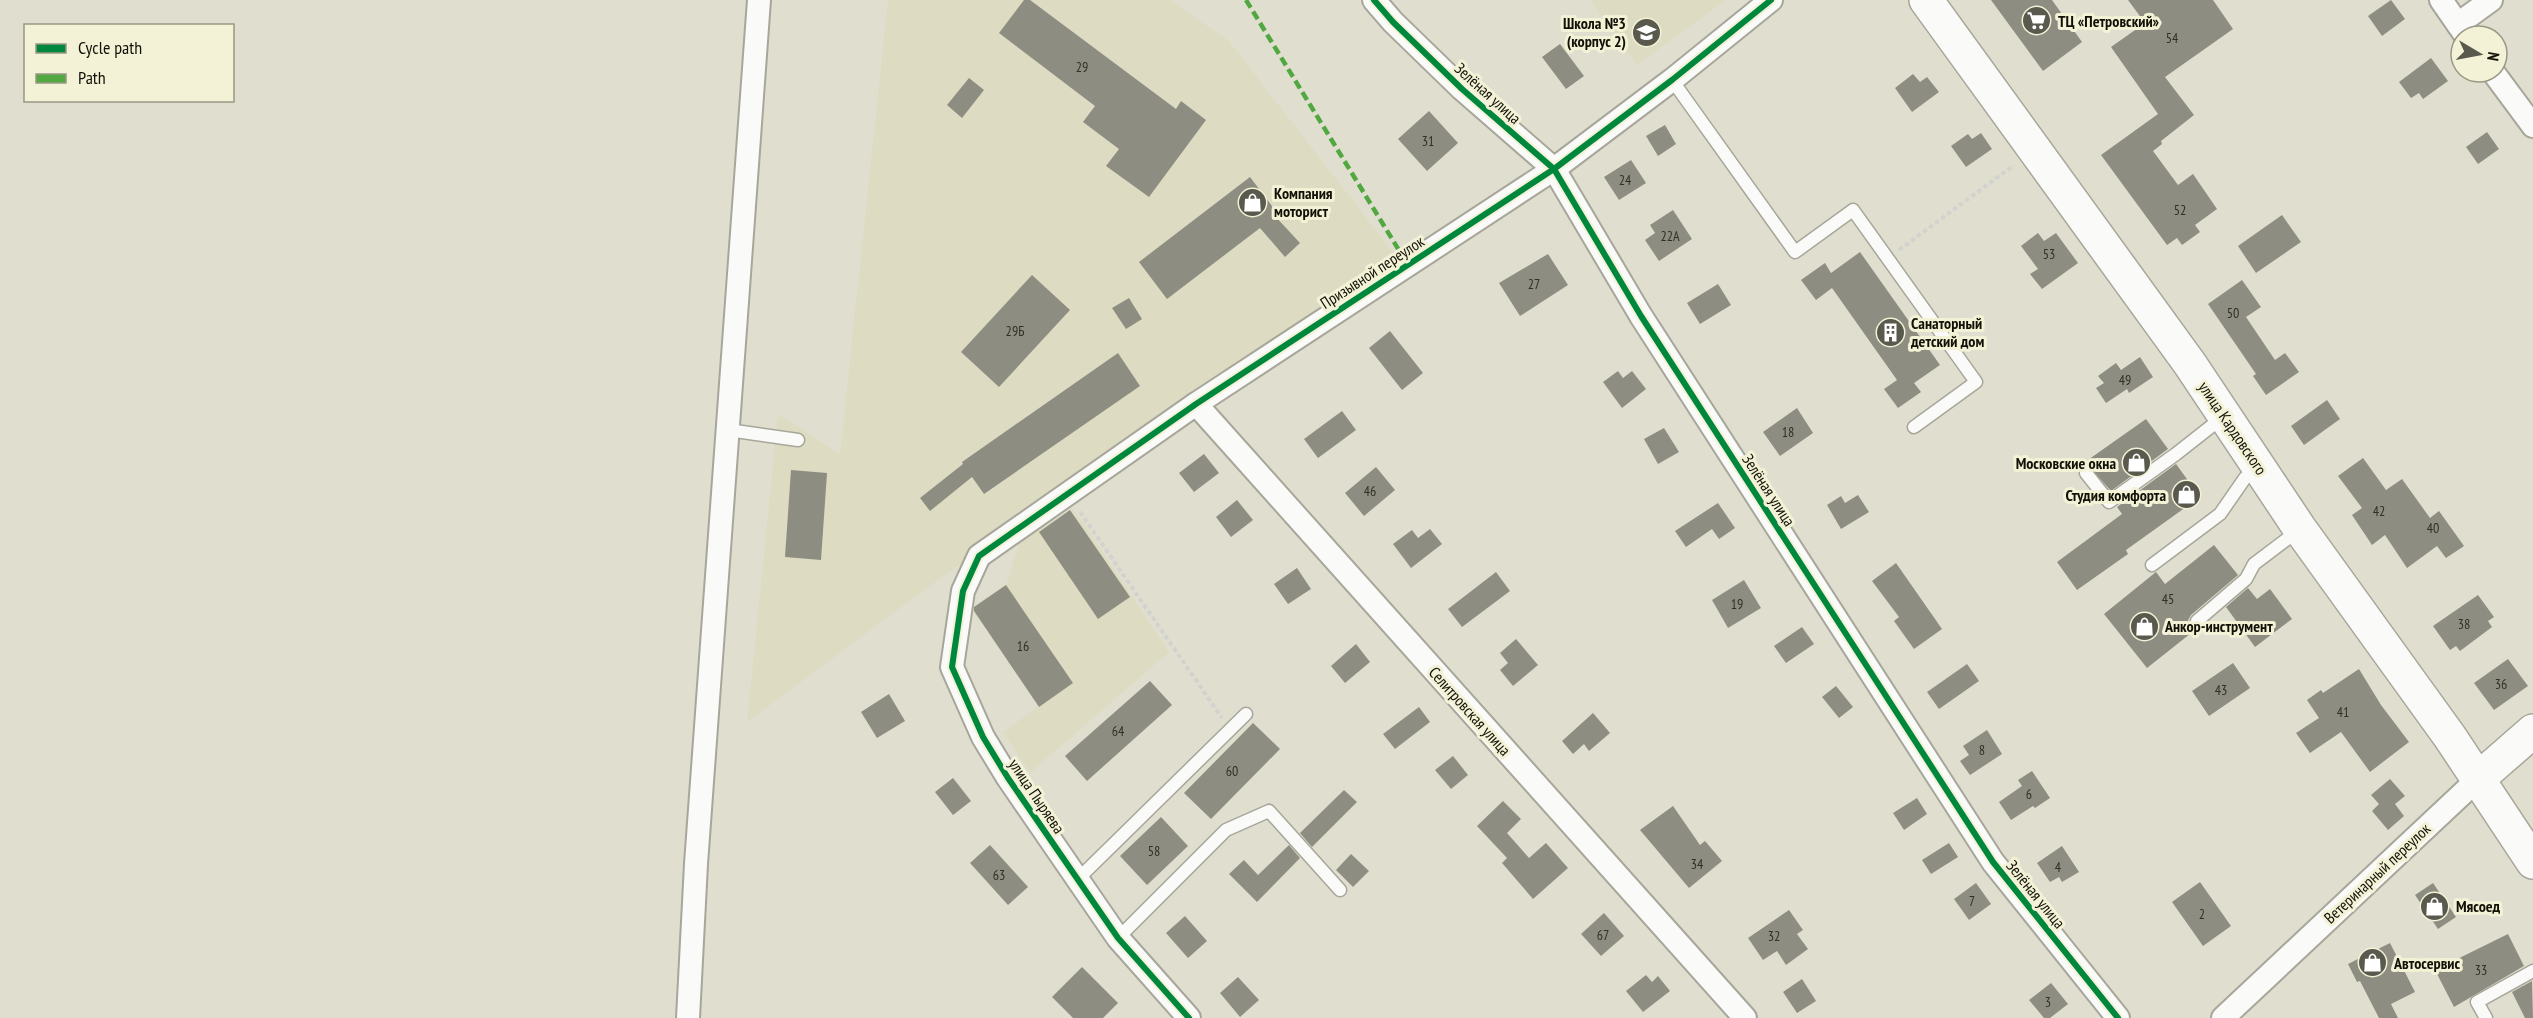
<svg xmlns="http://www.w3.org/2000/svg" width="2533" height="1018" font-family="'PT Sans Narrow',sans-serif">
  <rect width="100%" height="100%" fill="#e0dfcf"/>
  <!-- built -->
  <g fill="#dddcc2">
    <polygon points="888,0 1171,0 1229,41 1402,264 941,578 747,722 778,414 840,454"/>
    <polygon points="1590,0 1726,0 1637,65"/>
    <polygon points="1073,508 1169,652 1030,773 1003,732 1039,706 972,608 1006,585 1020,541"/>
  </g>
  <!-- building -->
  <g fill="#8e8d81">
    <polygon points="1024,0 1030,0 1176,109 1181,101 1206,120 1149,197 1106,166 1119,149 1083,122 1095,106 999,33"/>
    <polygon points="1991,0 2052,0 2082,42 2043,71"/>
    <polygon points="2128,0 2213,0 2233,29 2165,77 2194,115 2161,141 2162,144 2153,151 2178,185 2193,174 2217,209 2195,225 2200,232 2182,245 2177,238 2167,245 2101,155 2158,114 2111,47 2145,23"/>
    <polygon points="2391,0 2405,19 2382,36 2368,16"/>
    <polygon points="1560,44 1584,76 1566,89 1542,57"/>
    <polygon points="2431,58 2448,81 2423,99 2419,93 2411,98 2399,82"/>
    <polygon points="1913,74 1920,82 1927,77 1939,92 1912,112 1895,88"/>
    <polygon points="969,78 984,90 962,118 947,105"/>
    <polygon points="1429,111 1458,143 1427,171 1398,139"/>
    <polygon points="1665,125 1676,144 1658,156 1646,136"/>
    <polygon points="2487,132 2499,149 2478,164 2466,147"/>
    <polygon points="1981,133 1992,149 1966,167 1951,146 1968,134 1972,139"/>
    <polygon points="1631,160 1646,183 1619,200 1604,177"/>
    <polygon points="1250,177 1278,214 1275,216 1300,243 1285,257 1260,228 1167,299 1139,262"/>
    <polygon points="1673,210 1692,239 1659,261 1645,240 1655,233 1650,225"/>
    <polygon points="2282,215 2301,242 2256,273 2238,246"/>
    <polygon points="2038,233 2044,241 2056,233 2078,263 2042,289 2030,274 2038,269 2021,246"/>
    <polygon points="1860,252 1940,365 1914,383 1921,392 1898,408 1884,389 1897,380 1832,288 1816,300 1801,280 1825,263 1831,273"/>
    <polygon points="1548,254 1568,285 1520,316 1499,283"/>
    <polygon points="1032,275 1070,310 999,387 961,352"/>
    <polygon points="2242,280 2261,307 2246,317 2275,360 2285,353 2299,372 2266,395 2253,376 2256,374 2208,304"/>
    <polygon points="1718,284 1731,305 1700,324 1687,303"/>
    <polygon points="1129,298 1142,319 1126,329 1112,308"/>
    <polygon points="1390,331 1423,373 1402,390 1369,348"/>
    <polygon points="1118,353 1140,386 984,494 972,477 930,511 920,498 963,464 962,462"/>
    <polygon points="2140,357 2153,377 2129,393 2127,389 2106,403 2096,388 2104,383 2098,376 2116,363 2121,370"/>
    <polygon points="1618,371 1623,378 1632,371 1646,389 1622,408 1603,382"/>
    <polygon points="2327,400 2340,419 2304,445 2291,426"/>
    <polygon points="1797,408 1813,433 1780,456 1763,432"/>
    <polygon points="1342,411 1356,430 1318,458 1304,439"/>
    <polygon points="2146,419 2168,449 2111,491 2085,462"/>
    <polygon points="1664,428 1679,452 1658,464 1644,439"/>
    <polygon points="1204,454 1219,473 1194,492 1179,473"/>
    <polygon points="2363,458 2386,490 2402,479 2430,518 2439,511 2464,546 2446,558 2437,546 2407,568 2385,535 2372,545 2352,515 2362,508 2338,476"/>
    <polygon points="2176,464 2200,497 2126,550 2128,554 2077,590 2057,562 2122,514 2117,507"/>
    <polygon points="1376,467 1395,490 1364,516 1345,493"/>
    <polygon points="791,470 827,473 821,560 785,557"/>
    <polygon points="1858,495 1869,512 1841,529 1827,505 1841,496 1845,503"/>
    <polygon points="1237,500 1253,520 1231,537 1216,517"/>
    <polygon points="1718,503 1735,528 1719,539 1712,529 1686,547 1675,531"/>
    <polygon points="1070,510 1130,597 1098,619 1039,532"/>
    <polygon points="1430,529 1442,544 1411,568 1393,544 1412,530 1418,538"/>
    <polygon points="2214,545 2238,575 2191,615 2188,620 2195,630 2147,668 2104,614 2156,572 2165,584"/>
    <polygon points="1896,563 1942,629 1914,649 1894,621 1899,617 1872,581"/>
    <polygon points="1297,568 1311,589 1288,604 1274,584"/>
    <polygon points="1496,572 1510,591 1462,627 1448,609"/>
    <polygon points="1744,580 1761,608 1728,628 1712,600"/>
    <polygon points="1006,585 1073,683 1039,707 974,611 974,607"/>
    <polygon points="2248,588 2257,599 2270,589 2292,619 2255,647 2226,607"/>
    <polygon points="2478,595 2494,617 2488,621 2492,627 2460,651 2456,646 2450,650 2433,626"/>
    <polygon points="1802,627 1814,644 1786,663 1774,646"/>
    <polygon points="1516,639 1538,665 1513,686 1500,670 1508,663 1500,653"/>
    <polygon points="1356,644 1370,662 1345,683 1331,666"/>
    <polygon points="2508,659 2528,686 2494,710 2474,683"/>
    <polygon points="2233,663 2250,688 2209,716 2192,691"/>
    <polygon points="1967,664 1979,681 1939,709 1927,692"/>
    <polygon points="2359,669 2381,705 2409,742 2370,772 2341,732 2310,753 2296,733 2319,718 2307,700 2321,690 2323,693"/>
    <polygon points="1150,681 1172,705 1087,781 1065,756"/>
    <polygon points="1836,686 1853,707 1839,718 1822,697"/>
    <polygon points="889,694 905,721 877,738 861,712"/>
    <polygon points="1419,707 1430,722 1395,749 1383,734"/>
    <polygon points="1593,713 1610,733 1589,751 1584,744 1573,754 1562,741"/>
    <polygon points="1253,723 1280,749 1211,819 1184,793"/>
    <polygon points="1987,730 2002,754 1970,775 1960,761 1969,755 1963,746"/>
    <polygon points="1453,756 1468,775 1451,789 1435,770"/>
    <polygon points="2032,771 2050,798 2035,808 2033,806 2011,820 1999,802 2022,786 2018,780"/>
    <polygon points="953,778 971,801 953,815 935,792"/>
    <polygon points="2390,779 2405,796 2395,804 2404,816 2388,830 2372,811 2379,804 2371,795"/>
    <polygon points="1344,790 1357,802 1312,847 1300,833"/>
    <polygon points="1917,798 1927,814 1904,830 1893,813"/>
    <polygon points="1503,801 1521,819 1507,833 1529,858 1546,843 1568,868 1533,899 1502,863 1507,858 1477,826"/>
    <polygon points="1673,806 1700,845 1705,841 1722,861 1689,888 1640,830"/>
    <polygon points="1161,817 1188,846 1147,885 1120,856"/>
    <polygon points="1949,843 1958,857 1931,874 1922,860"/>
    <polygon points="990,845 1028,887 1008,905 970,863"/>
    <polygon points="1289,845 1300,858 1257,902 1229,874 1244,860 1258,875"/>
    <polygon points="2062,846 2079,872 2062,882 2059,877 2050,882 2037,863"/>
    <polygon points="1351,854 1369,871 1353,887 1336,870"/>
    <polygon points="2200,882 2231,926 2203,946 2172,902"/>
    <polygon points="1976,883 1991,904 1969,920 1954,899"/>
    <polygon points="2433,883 2456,917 2438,929 2415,895"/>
    <polygon points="1789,910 1803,930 1797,934 1808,949 1786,965 1777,951 1763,960 1748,938"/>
    <polygon points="1604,913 1624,936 1601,956 1581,934"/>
    <polygon points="1185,916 1207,941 1188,958 1166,933"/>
    <polygon points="2508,934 2524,966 2454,1007 2435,970"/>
    <polygon points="2390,943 2415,992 2391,1004 2398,1018 2379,1018 2360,981 2357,982 2348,964"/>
    <polygon points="1082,967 1118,1003 1103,1018 1073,1018 1052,997"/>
    <polygon points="1646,975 1652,982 1658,976 1670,991 1643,1012 1626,991"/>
    <polygon points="1238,977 1259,1000 1240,1017 1220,993"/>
    <polygon points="1802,979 1816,1001 1797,1013 1783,992"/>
    <polygon points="2532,981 2533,1018 2525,1018 2512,992"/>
    <polygon points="2051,983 2068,1004 2050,1018 2044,1018 2029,1000"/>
  </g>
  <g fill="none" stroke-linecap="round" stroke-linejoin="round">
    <defs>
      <g id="lane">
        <polyline points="1672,80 1795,252 1853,210 1976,382 1914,427"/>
        <polyline points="728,430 798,440"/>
        <polyline points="2086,473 2109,502 2176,454 2223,417"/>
        <polyline points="2152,565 2220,514 2245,478 2259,468"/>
        <polyline points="2197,621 2246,579 2254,564 2299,530"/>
        <polyline points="1078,879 1246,714"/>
        <polyline points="1118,938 1226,830 1269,811 1340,890"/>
        <polyline points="2486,1018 2477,1002 2533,971"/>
      </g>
      <g id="street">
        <polyline points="1374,0 1393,22 1462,89 1554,169 1641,316 1993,862 2118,1018"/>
        <polyline points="2441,0 2466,36"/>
        <polyline points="2458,24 2491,0"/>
        <polyline points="2493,72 2533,126"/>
        <polyline points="1196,404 1745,1018"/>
        <polyline points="688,1018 696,864 759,0"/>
        <polyline points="1189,1018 1118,938 1008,778 983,737 952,667 963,591 979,556 1196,404 1554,169 1672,80 1771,0"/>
        <polyline points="2223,1018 2478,779"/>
      </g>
      <polyline id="secondary" points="2478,779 2533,731"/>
      <polyline id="primary" points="1926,0 2190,364 2300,529 2450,737 2533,862"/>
    </defs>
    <!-- lane casing -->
    <use href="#lane" stroke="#a7a69a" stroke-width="15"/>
    <!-- street casing -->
    <use href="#street" stroke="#a7a69a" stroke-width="26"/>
    <!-- secondary casing -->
    <use href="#secondary" stroke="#a7a69a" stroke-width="36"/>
    <!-- primary casing -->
    <use href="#primary" stroke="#a7a69a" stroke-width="36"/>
    <!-- path -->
    <g stroke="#d2d2ce" stroke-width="4" stroke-dasharray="4.5 3" stroke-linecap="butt">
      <polyline points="1899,250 2014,165"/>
      <polyline points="1080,512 1222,718"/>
    </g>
    <!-- lane -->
    <use href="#lane" stroke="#fafaf8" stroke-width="12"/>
    <!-- street -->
    <use href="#street" stroke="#fafaf8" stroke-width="22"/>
    <!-- secondary -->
    <use href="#secondary" stroke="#fafaf8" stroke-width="33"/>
    <!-- primary -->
    <use href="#primary" stroke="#fafaf8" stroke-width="33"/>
    <!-- quiet -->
    <polyline stroke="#51a841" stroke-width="4.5" stroke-dasharray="9 4.5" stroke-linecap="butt" points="1246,0 1408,265"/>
    <defs>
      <g id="cycleway">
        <polyline points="1374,0 1393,22 1462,89 1554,169 1641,316 1993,862 2118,1018"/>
        <polyline points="1189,1018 1118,938 1008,778 983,737 952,667 963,591 979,556 1196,404 1554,169 1672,80 1771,0"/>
      </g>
    </defs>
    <!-- cycleway casing -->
    <use href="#cycleway" stroke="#f3f2d6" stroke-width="10"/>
    <!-- cycleway -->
    <use href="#cycleway" stroke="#00873e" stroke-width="6"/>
  </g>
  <!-- icons -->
  <defs>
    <symbol id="supermarket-disc" viewBox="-11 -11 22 22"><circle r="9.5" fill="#59594e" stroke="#f3f2d6"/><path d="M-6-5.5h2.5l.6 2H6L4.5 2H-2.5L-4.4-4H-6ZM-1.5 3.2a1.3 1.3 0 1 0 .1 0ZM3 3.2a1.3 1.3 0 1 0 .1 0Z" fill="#fff"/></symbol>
    <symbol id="school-disc" viewBox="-11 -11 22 22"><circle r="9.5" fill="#59594e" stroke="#f3f2d6"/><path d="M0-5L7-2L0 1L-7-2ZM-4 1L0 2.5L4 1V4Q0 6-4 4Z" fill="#fff"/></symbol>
    <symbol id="shop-disc" viewBox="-11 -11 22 22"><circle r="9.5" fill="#59594e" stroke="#f3f2d6"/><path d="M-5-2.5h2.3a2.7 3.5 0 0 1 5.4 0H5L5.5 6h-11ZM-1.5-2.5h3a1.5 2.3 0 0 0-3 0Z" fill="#fff"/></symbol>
    <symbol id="building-disc" viewBox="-11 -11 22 22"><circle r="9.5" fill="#59594e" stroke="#f3f2d6"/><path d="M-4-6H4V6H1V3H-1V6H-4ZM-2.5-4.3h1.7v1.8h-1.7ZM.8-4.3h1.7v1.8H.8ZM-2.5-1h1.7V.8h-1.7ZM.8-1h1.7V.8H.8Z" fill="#fff"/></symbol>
  </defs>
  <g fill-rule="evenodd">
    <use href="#supermarket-disc" x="2020" y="4" width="33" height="33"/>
    <use href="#school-disc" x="1630" y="16" width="33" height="33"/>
    <use href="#shop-disc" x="1236" y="186" width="33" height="33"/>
    <use href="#building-disc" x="1874" y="316" width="33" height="33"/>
    <use href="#shop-disc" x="2120" y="446" width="33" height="33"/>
    <use href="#shop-disc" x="2170" y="478" width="33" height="33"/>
    <use href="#shop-disc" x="2128" y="610" width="33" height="33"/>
    <use href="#shop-disc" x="2418" y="890" width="33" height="33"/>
    <use href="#shop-disc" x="2356" y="946" width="33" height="33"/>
  </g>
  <g text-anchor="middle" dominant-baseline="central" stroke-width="6" stroke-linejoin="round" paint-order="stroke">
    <!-- number labels -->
    <g font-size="14" fill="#303026">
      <text x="2172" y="38">54</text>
      <text x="1082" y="67">29</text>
      <text x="1428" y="141">31</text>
      <text x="1625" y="180">24</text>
      <text x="2180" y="210">52</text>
      <text x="1670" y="236">22А</text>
      <text x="2049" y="254">53</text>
      <text x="1534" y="284">27</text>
      <text x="2233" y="313">50</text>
      <text x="1015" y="331">29Б</text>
      <text x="2125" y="380">49</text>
      <text x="1788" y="432">18</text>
      <text x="1370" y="491">46</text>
      <text x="2379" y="511">42</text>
      <text x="2433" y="528">40</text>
      <text x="2168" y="599">45</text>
      <text x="1737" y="604">19</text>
      <text x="2464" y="624">38</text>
      <text x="1023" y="646">16</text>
      <text x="2501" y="684">36</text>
      <text x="2221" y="690">43</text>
      <text x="2343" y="712">41</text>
      <text x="1118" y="731">64</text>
      <text x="1982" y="750">8</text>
      <text x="1232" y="771">60</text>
      <text x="2029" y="794">6</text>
      <text x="1154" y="851">58</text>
      <text x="1697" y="864">34</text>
      <text x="2058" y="867">4</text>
      <text x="999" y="875">63</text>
      <text x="1972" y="901">7</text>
      <text x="2202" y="914">2</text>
      <text x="1603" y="935">67</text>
      <text x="1774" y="936">32</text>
      <text x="2481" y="970">33</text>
      <text x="2048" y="1002">3</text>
    </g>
    <!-- poi labels -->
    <g font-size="16" font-weight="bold" fill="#111108" stroke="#f3f2d6" text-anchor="start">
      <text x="2058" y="21">ТЦ «Петровский»</text>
      <text x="1626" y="23" text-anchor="end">Школа №3<tspan x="1626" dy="18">(корпус 2)</tspan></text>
      <text x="1274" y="193">Компания<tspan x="1274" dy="18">моторист</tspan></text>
      <text x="1911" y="323">Санаторный<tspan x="1911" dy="18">детский дом</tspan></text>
      <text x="2116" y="463" text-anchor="end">Московские окна</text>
      <text x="2166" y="495" text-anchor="end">Студия комфорта</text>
      <text x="2165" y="626">Анкор-инструмент</text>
      <text x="2456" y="906">Мясоед</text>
      <text x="2394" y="963">Автосервис</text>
    </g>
    <!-- street labels -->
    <g font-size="16" fill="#111108" stroke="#f3f2d6">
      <text transform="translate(1488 93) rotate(42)">Зелёная улица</text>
      <text transform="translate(1372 272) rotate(-33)">Призывной переулок</text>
      <text transform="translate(2233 428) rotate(56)">улица Кардовского</text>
      <text transform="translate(1769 490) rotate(57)">Зелёная улица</text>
      <text transform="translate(1470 711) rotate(48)">Селитровская улица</text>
      <text transform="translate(1037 796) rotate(56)">улица Пыряева</text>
      <text transform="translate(2377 873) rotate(-43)">Ветеринарный переулок</text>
      <text transform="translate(2036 894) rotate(51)">Зелёная улица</text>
    </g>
  </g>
  <!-- legend -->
  <rect x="24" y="24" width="210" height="78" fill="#f3f2d6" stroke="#999884" stroke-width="1.5"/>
  <rect x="36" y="44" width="30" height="9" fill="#00873e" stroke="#999884" stroke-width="1.5"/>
  <text x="78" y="54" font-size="18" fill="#111108">Cycle path</text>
  <rect x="36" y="74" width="30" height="9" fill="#51a841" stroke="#999884" stroke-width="1.5"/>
  <text x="78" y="84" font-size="18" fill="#111108">Path</text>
  <!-- north arrow -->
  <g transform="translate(2479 54) rotate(100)"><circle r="28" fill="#f3f2d6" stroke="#999884" stroke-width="1.5"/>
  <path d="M0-4.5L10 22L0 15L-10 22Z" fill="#59594e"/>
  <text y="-9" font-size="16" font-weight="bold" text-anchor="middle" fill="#111108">N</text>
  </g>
</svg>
